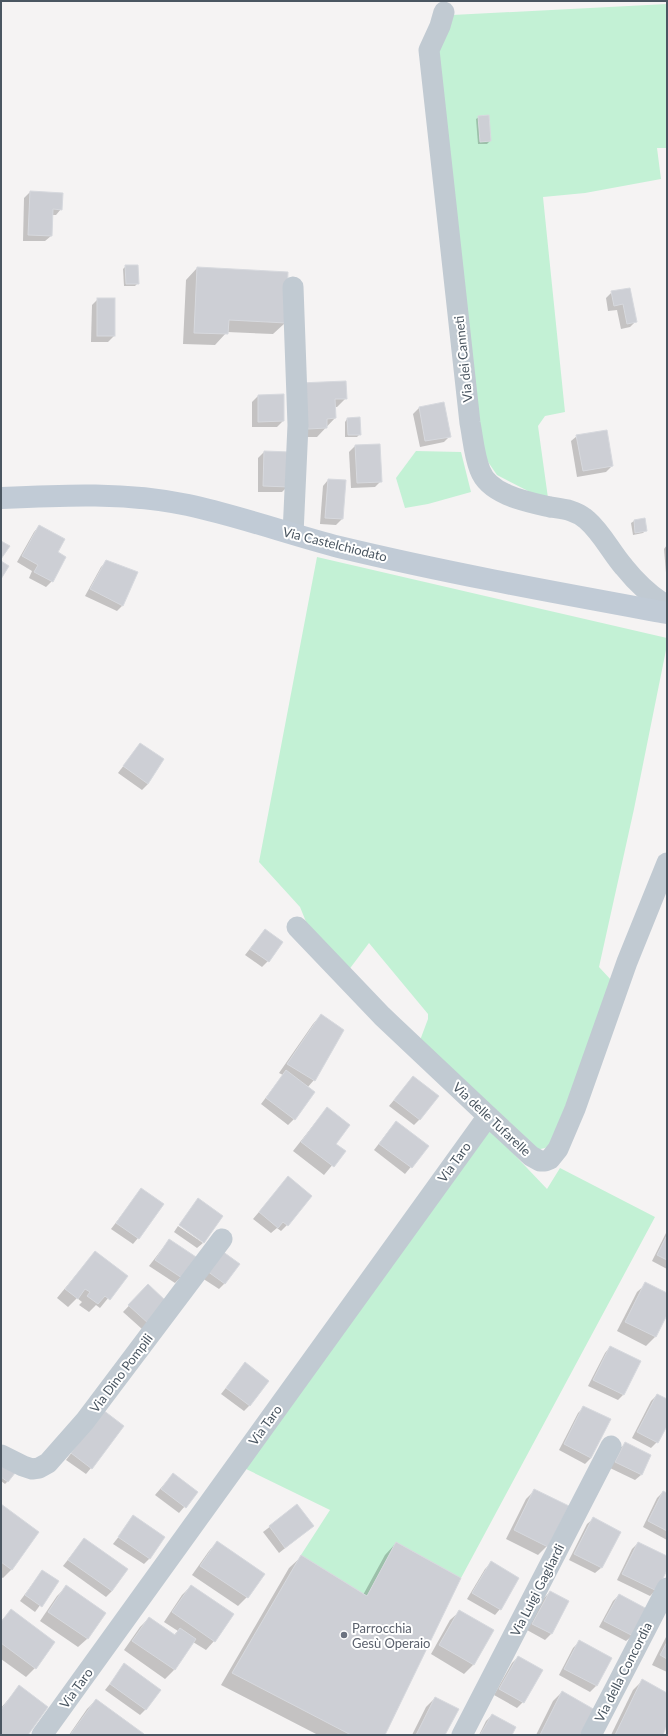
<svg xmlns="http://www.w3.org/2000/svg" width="668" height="1736" font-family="Lato,sans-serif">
  <rect width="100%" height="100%" fill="#f5f3f3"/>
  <!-- green -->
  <g fill="#c3f1d5">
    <polygon points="667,4 667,148 657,148 661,179 585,193 543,197 565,412 545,416 538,426 548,498 530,492 497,475 484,456 434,48 452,15"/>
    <polygon points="416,451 461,452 471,492 428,504 405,508 396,478"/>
    <polygon points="317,557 667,638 667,645 634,809 599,967 612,981 553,1143 545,1148 536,1150 419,1043 428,1019 428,1014 369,943 348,971 309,929 300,907 259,862"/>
    <polygon points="490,1129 547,1189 560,1168 655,1217 461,1578 396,1542 367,1596 301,1555 330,1510 244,1468"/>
  </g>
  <!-- shadow -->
  <g fill="#0003">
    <polygon points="479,117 490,141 487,144 478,144 476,119"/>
    <polygon points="30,192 61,209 56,215 52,215 51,236 45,241 23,241 24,198"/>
    <polygon points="126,266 138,283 135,286 124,286 123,269"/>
    <polygon points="197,268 285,323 273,334 227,332 215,345 183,344 186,280"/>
    <polygon points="630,289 636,321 630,327 621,329 617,310 608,311 606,298 612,292"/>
    <polygon points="98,299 114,336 108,342 91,342 92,305"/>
    <polygon points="292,393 346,398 337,407 334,407 335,418 317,437 299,437"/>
    <polygon points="283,395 283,421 277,427 252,427 252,402 258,396"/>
    <polygon points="443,404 450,436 444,442 420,447 413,414 419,408"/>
    <polygon points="347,419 360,434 357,437 345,437 345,422"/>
    <polygon points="577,436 612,466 606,472 577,477 571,441"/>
    <polygon points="379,445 381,481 375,487 351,488 349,452 355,446"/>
    <polygon points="264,452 288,486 282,492 258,492 258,458"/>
    <polygon points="328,480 345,481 342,519 336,525 320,524 323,486"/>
    <polygon points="634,521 646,530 643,533 633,535 631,523"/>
    <polygon points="39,526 56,553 52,581 46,587 29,578 32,571 17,562 34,532"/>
    <polygon points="667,545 667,585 664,549"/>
    <polygon points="107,561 123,605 117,611 85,596 101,567"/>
    <polygon points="140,744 148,784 142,790 118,773"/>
    <polygon points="265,930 268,961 262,967 245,955"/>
    <polygon points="321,1015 314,1080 307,1088 294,1119 288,1125 261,1104 283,1075 279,1073 313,1024"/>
    <polygon points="413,1077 420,1119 414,1125 389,1106"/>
    <polygon points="327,1109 335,1144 344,1151 324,1175 293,1151 319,1118"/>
    <polygon points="391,1128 428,1146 405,1174 374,1150"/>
    <polygon points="283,1184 287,1225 281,1231 277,1228 271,1233 253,1219"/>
    <polygon points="141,1190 138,1238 133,1244 111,1229"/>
    <polygon points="178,1226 203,1243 197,1248 174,1232"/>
    <polygon points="667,1231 667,1269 652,1261"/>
    <polygon points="169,1240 181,1277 175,1283 149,1266"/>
    <polygon points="95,1252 126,1276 100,1308 96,1305 89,1312 79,1305 82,1302 77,1298 68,1307 57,1298"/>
    <polygon points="216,1258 225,1283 219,1289 202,1278"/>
    <polygon points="646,1284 667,1294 667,1313 655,1337 646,1346 617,1331 637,1292"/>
    <polygon points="142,1292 166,1303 142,1329 123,1312"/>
    <polygon points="610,1347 624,1394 618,1400 588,1386 605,1353"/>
    <polygon points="245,1364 250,1405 244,1411 221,1394"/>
    <polygon points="657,1395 667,1401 667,1424 657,1442 651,1448 632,1438 651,1401"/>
    <polygon points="584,1407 591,1458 585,1464 559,1450 578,1413"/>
    <polygon points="98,1418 91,1468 86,1474 66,1460"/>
    <polygon points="625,1444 650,1455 641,1475 635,1480 610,1468 619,1449"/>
    <polygon points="1,1465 8,1481 5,1484 1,1481"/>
    <polygon points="173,1474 197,1492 179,1513 155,1495"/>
    <polygon points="535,1490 547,1546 538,1555 506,1539 526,1499"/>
    <polygon points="663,1492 667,1494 667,1540 643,1527 657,1498"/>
    <polygon points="1,1506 12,1569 3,1578 1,1577"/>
    <polygon points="297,1506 313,1526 279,1553 263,1532"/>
    <polygon points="134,1517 150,1558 144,1564 113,1544"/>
    <polygon points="593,1519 619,1532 601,1568 595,1573 569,1560 587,1524"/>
    <polygon points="84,1539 112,1591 106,1597 63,1566"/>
    <polygon points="217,1542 247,1597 238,1606 192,1575 209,1551"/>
    <polygon points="396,1543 384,1735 318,1735 221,1685 289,1568 301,1557 363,1595 385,1555"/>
    <polygon points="638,1543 667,1557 667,1568 656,1590 650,1596 617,1580 632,1549"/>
    <polygon points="491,1563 500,1609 495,1615 467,1599 485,1569"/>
    <polygon points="42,1571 58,1581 35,1612 20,1601"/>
    <polygon points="191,1586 214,1641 206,1650 193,1642 174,1670 165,1679 124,1650 140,1627 149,1618 174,1635 178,1631 164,1622 182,1595"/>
    <polygon points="66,1587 105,1613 87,1639 78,1647 40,1621 57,1596"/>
    <polygon points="550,1592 568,1602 551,1634 545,1640 527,1630 544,1598"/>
    <polygon points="619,1595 632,1636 626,1641 599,1627 613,1601"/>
    <polygon points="11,1611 35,1668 26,1677 1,1659 1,1621"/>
    <polygon points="459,1612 492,1631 473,1665 464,1674 431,1654 450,1620"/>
    <polygon points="667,1635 667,1672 652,1665"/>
    <polygon points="579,1642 611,1658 596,1686 590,1692 559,1675 573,1648"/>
    <polygon points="518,1657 523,1702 517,1708 494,1695 512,1663"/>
    <polygon points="125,1665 146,1709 140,1715 105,1690"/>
    <polygon points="642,1681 667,1695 667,1723 662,1735 611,1735 633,1690"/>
    <polygon points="19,1687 27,1735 1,1735 1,1708"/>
    <polygon points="562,1692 579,1735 536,1735 553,1701"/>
    <polygon points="435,1698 444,1735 412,1735 426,1707"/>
    <polygon points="96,1700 142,1735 69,1735 87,1709"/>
    <polygon points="492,1715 511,1735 479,1735 486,1721"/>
  </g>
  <!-- building -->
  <g fill="#cdcfd5" stroke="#d7d9de">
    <polygon points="489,115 491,141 480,142 478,116"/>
    <polygon points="30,191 63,193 62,210 53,209 52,236 28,235"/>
    <polygon points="125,265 138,265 139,284 126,284"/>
    <polygon points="197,267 288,272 286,323 229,320 228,334 194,333"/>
    <polygon points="630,288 637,322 627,324 623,304 614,306 611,291"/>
    <rect x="97" y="298" width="18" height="38"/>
    <polygon points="346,381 347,399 335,399 336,418 327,419 327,428 308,429 300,383"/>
    <polygon points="284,394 284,421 258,422 258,395"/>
    <polygon points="444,402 451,437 425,441 419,407"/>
    <polygon points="360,417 361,435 348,435 347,418"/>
    <polygon points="607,430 613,466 583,471 576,435"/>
    <polygon points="380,444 382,482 357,483 355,445"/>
    <polygon points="264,451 290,452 289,487 263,486"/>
    <polygon points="328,479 346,480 343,519 325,518"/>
    <polygon points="645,518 647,531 635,533 634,520"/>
    <polygon points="39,525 65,539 58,552 66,557 53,582 34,572 38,565 22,556"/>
    <polygon points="1,541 10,546 1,559"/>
    <polygon points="106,560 138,572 123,606 90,589"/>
    <polygon points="1,561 9,566 1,579"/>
    <polygon points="140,743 164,759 148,784 123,766"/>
    <polygon points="265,929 283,942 269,962 250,949"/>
    <polygon points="321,1014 344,1030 315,1081 287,1064"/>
    <polygon points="286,1070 315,1092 295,1120 266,1098"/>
    <polygon points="413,1076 439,1096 420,1120 394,1100"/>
    <polygon points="327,1107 350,1125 336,1144 346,1151 334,1167 301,1142"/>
    <polygon points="396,1121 429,1146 412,1168 379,1144"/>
    <polygon points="288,1176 312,1196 288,1226 283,1222 278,1228 259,1212"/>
    <polygon points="141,1188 164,1204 139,1239 116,1223"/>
    <polygon points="198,1198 223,1216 204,1243 179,1225"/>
    <polygon points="667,1235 667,1260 657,1255"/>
    <polygon points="169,1239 196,1257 182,1278 155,1260"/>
    <polygon points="95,1251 128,1276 110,1300 105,1296 98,1304 87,1296 90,1292 85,1289 78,1299 65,1289"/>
    <polygon points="222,1251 240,1264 225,1284 207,1271"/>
    <polygon points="645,1282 667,1293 667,1315 656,1337 625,1322"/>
    <polygon points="148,1284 168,1303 149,1324 128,1305"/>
    <polygon points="610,1346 641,1361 624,1395 593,1380"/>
    <polygon points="245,1362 269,1381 250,1406 226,1388"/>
    <polygon points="657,1394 667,1399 667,1426 658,1443 637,1432"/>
    <polygon points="583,1406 611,1419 591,1458 564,1444"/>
    <polygon points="103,1410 124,1426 92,1469 71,1453"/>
    <polygon points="625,1442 651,1455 642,1475 615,1462"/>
    <polygon points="1,1464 15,1473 8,1482 1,1477"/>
    <polygon points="173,1473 198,1492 186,1508 161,1489"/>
    <polygon points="534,1489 569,1506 548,1547 514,1530"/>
    <polygon points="663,1491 667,1493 667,1531 648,1521"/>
    <polygon points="1,1504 39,1532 12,1570 1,1562"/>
    <polygon points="297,1504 314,1526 285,1548 269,1526"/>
    <polygon points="133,1515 165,1537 150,1559 118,1537"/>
    <polygon points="593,1517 621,1532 602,1568 574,1554"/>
    <polygon points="84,1538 128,1569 112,1591 68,1560"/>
    <polygon points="217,1541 265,1574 248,1598 200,1566"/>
    <polygon points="396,1542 461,1578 385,1735 351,1735 232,1673 301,1555 367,1596"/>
    <polygon points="638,1542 667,1556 667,1570 657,1591 622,1574"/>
    <polygon points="491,1561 519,1578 501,1610 472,1593"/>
    <polygon points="42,1570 59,1581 42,1607 25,1595"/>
    <polygon points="66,1585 106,1613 88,1639 48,1612"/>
    <polygon points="191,1585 234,1614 215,1642 172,1612"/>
    <polygon points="550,1591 569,1601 552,1634 532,1624"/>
    <polygon points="619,1594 647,1609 633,1636 604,1621"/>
    <polygon points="11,1609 55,1642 36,1669 1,1643 1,1622"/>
    <polygon points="459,1610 494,1630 474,1665 439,1645"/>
    <polygon points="149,1617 175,1635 180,1628 196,1639 175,1670 132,1641"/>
    <polygon points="579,1640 612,1658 597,1686 564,1669"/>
    <polygon points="667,1642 667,1659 660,1655"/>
    <polygon points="518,1656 543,1670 524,1703 499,1689"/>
    <polygon points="124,1663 161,1690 146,1710 110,1684"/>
    <polygon points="642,1679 667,1693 667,1725 663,1735 615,1735"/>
    <polygon points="19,1685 48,1707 28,1735 3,1735 1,1734 1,1710"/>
    <polygon points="562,1691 595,1710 580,1735 540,1735"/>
    <polygon points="435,1697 459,1709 445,1735 416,1735"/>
    <polygon points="96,1699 144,1734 143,1735 70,1735"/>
    <polygon points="492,1714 516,1727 512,1735 480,1735"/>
  </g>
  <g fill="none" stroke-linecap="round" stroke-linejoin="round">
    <!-- street -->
    <g stroke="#c1cad2" stroke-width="21">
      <path d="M444,12l-4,14 -11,24 41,373c3,15 4,32 10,47 9,25 48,32 70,37 14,2 26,3 37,13 15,13 24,32 37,47 12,15 27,29 43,39"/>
      <polyline points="293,534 298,425 293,287"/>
      <polyline points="297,927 382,1016 488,1116 531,1156 540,1161 545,1161 550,1159 558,1149 575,1109 627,962 667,863"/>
      <polyline points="1,1455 23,1466 32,1469 39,1468 48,1463 85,1421 222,1239"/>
      <polyline points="42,1735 488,1116"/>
      <polyline points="462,1735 611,1446"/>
      <polyline points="591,1735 667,1588"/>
    </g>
    <!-- secondary -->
    <path stroke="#c1cbd6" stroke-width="22" d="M1,498c63,-3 125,-6 187,7 51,11 101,29 151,42 108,26 219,46 328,66"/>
  </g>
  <!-- markers -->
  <circle fill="#6b7280" stroke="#fff" stroke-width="1.5" cx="344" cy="1635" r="4"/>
  <g text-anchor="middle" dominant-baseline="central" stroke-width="4" stroke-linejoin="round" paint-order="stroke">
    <!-- street labels -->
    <g font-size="13" fill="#4a5661" stroke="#fff">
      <text transform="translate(463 359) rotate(-96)">Via dei Canneti</text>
      <text transform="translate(335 544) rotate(14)">Via Castelchiodato</text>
      <text transform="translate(492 1119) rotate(43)">Via delle Tufarelle</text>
      <text transform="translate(454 1162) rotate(-54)">Via Taro</text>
      <text transform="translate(121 1373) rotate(-53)">Via Dino Pompili</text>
      <text transform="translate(265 1425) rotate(-54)">Via Taro</text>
      <text transform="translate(537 1590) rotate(-63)">Via Luigi Gagliardi</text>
      <text transform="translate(623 1672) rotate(-63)">Via della Concordia</text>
      <text transform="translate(76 1688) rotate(-54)">Via Taro</text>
    </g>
    <!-- worship labels -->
    <g font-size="13" fill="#5b616d" stroke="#fff" text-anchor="start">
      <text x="352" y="1628">Parrocchia<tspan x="352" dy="15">Gesù Operaio</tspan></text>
    </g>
  </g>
  <!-- border -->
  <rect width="668" height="1736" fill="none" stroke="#4a5661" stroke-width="4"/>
</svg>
